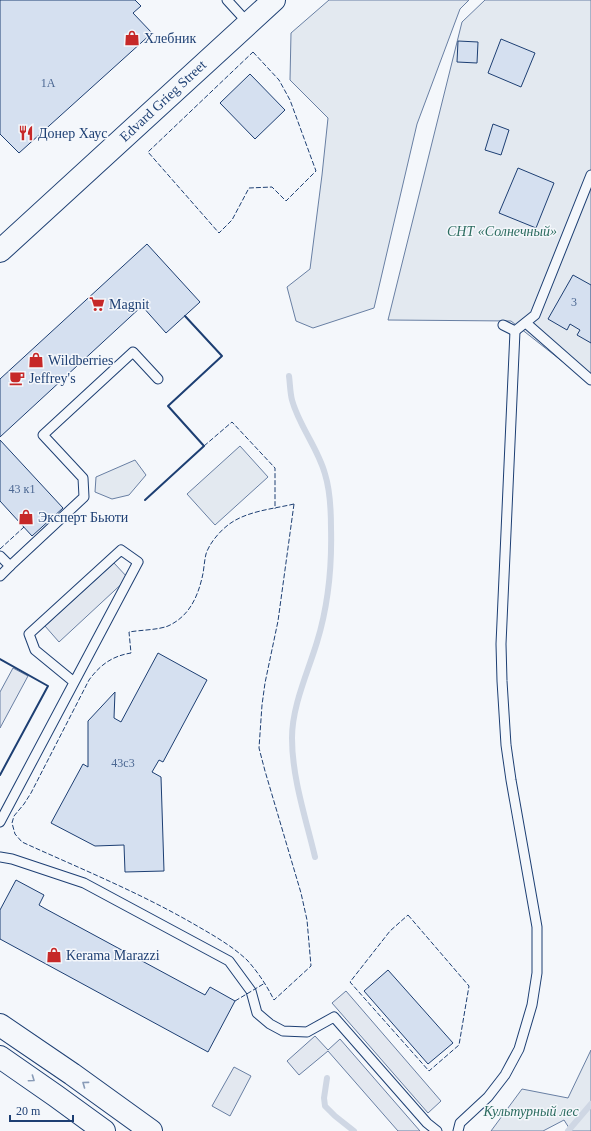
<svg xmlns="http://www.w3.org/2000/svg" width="591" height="1131" font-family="Georgia,serif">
  <rect width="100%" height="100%" fill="#f4f7fb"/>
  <!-- green -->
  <g fill="#e3e9f0" stroke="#687fa3">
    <polygon points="329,0 469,0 460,9 417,124 374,308 313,328 296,321 287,287 310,269 322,175 328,118 290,80 291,33"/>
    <polygon points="485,0 591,0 591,384 511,321 388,320 462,22"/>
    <polygon points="240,446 268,477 215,525 187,494"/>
    <polygon points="135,460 146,475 129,495 112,499 95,492 96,477"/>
    <polygon points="591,1050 591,1131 571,1131 564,1120 543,1131 491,1131 522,1089 568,1098"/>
  </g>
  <!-- parking -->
  <g fill="#e3e8f0" stroke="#687fa3">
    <polygon points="114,563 128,578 59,642 45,626"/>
    <polygon points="13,668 28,676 0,728 0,692"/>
    <polygon points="346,991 441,1101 428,1113 332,1003"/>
    <polygon points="315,1036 328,1050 340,1039 420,1131 398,1131 328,1051 299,1075 287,1061"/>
    <polygon points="234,1067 251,1076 230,1116 212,1106"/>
  </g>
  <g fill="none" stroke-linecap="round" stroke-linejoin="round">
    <!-- stream -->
    <g stroke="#cfd7e4" stroke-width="6">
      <path d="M289,376c1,7 1,16 3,24 7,26 26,48 33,74 5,16 6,38 6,54 1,38 -3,78 -14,114 -9,30 -25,64 -25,96 0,40 14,81 23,119"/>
      <polyline points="327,1078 324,1098 325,1106 335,1116 354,1131"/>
      <polyline points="568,1131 591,1104"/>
    </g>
  </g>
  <!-- building -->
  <g fill="#d5e0f0" stroke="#1d3f73">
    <polygon points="0,0 135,0 141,6 133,13 152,33 19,153 0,134"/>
    <polygon points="501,39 535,53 521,87 488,73"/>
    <polygon points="458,41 478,42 477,63 457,62"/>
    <polygon points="250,74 285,110 255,139 220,103"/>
    <polygon points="493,124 509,130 501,155 485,150"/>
    <polygon points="518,168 554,183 536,228 499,213"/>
    <polygon points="147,244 200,302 166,333 142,306 0,437 0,379"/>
    <polygon points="573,275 591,285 591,343 577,335 580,330 570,324 567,330 548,319"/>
    <polygon points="0,440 63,508 32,536 0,501"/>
    <polygon points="158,653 207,680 163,762 159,760 152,772 161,777 164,871 125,872 124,845 95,846 51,823 83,764 88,767 88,721 115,692 114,718 121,722"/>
    <polygon points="16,880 44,895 39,905 44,908 205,995 210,987 235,1001 208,1052 0,939 0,910"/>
    <polygon points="388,970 453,1043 428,1064 364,991"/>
  </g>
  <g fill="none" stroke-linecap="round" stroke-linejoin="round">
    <defs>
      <g id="lane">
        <polyline points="227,0 248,23"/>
        <polyline points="526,323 591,380"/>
        <polyline points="503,325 515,331 535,315 591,175"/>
        <polyline points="0,556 10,566 0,576"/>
        <polyline points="10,566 84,497 83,478 43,435 133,352 158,379"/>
        <polyline points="0,822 138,562 121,550 29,634 35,650 74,682"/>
        <polyline points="0,857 12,859 84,883 229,961 251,991 257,1013 270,1024 283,1031 307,1032 334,1017 427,1123 437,1131"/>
        <polyline points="458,1131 460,1123 488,1097 505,1075 519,1049 532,1005 537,973 537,927 511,780 506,745 502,681 501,644 515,331"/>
      </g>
      <g id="secondary">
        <polyline points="0,251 274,0"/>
        <polyline points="0,1025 72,1074 151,1131"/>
        <polyline points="0,1057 56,1096 104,1131"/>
      </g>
    </defs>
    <!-- lane casing -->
    <use href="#lane" stroke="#1d3f73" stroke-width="11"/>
    <!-- secondary casing -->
    <use href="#secondary" stroke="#1d3f73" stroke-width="24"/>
    <!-- lane -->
    <use href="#lane" stroke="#f4f7fb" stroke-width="9"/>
    <!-- secondary -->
    <use href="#secondary" stroke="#f4f7fb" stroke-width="22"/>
    <!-- fence -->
    <g stroke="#1d3f73" stroke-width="1" stroke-dasharray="5 2" stroke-linecap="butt">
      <polygon points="253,52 279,80 290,100 316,171 286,201 272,187 249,188 232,220 219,233 148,152"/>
      <polyline points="204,446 232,422 275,468 275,509"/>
      <path d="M294,504l-16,117 -13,62 -3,22 -3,43 6,23 36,122 6,27 4,46 -37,34c-7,-14 -16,-28 -27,-40 -16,-15 -36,-26 -55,-37 -54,-31 -113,-55 -170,-81l-7,-8 -3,-11 2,-7 10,-12 7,-11 58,-113c11,-15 23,-24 42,-27l-2,-21c11,-2 29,-2 39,-6 20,-9 29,-27 34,-48 2,-7 2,-16 4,-24 3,-10 13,-22 22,-29 18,-14 45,-16 66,-21z"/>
      <polyline points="0,549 24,527"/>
      <polygon points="408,915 469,986 459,1045 429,1071 350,982 390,931"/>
      <polyline points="235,1001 265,983"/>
    </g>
    <!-- wall -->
    <g stroke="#1d3f73" stroke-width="2">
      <polyline points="145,500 204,446 168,406 222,356 185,316"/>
      <polyline points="0,659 48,686 0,775"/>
    </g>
  </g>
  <!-- one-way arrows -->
  <defs><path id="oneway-chevron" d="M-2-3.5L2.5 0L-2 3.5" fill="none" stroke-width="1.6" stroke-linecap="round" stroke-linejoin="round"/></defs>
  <g stroke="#889bb7">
    <use href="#oneway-chevron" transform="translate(32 1079) rotate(35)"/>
    <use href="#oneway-chevron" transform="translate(85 1084) rotate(-144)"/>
  </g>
  <!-- icons -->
  <defs>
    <symbol id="shop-bare" viewBox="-9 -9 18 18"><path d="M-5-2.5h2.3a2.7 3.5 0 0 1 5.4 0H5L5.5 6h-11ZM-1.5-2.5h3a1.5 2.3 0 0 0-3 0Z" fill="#c62828" stroke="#f4f7fb" stroke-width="2.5" paint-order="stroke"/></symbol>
    <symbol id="restaurant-bare" viewBox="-9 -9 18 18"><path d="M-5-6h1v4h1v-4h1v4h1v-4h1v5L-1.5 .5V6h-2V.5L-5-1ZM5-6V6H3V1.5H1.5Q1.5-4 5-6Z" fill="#c62828" stroke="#f4f7fb" stroke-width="2.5" paint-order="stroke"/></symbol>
    <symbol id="supermarket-bare" viewBox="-9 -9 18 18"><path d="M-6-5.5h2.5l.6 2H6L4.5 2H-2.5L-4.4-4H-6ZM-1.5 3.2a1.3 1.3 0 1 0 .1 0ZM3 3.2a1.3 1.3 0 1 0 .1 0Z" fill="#c62828" stroke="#f4f7fb" stroke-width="2.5" paint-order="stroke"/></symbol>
    <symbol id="cafe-bare" viewBox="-9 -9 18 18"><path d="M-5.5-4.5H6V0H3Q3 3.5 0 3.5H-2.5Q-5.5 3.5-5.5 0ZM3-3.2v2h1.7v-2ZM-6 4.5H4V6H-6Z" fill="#c62828" stroke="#f4f7fb" stroke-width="2.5" paint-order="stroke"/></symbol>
  </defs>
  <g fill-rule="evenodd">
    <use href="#shop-bare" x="121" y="27" width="22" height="22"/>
    <use href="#restaurant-bare" x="15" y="122" width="22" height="22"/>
    <use href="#supermarket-bare" x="86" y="293" width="22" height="22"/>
    <use href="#shop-bare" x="25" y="349" width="22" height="22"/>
    <use href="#cafe-bare" x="6" y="367" width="22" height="22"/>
    <use href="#shop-bare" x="15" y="506" width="22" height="22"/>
    <use href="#shop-bare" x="43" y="944" width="22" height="22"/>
  </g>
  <g text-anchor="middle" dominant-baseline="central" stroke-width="3" stroke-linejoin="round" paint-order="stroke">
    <!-- number labels -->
    <g font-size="12" fill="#4b6792">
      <text x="48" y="83">1А</text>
      <text x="574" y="302">3</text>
      <text x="22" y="489">43 к1</text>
      <text x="123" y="763">43с3</text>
    </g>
    <!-- poi labels -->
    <g font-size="14" fill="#1d3f73" stroke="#f4f7fb" text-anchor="start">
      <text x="144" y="38">Хлебник</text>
      <text x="38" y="133">Донер Хаус</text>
      <text x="109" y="304">Magnit</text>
      <text x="48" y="360">Wildberries</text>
      <text x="29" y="378">Jeffrey's</text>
      <text x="38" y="517">Эксперт Бьюти</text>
      <text x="66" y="955">Kerama Marazzi</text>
    </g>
    <!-- street labels -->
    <g font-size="14" fill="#1d3f73" stroke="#f4f7fb">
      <text transform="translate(163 101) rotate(-43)">Edvard Grieg Street</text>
    </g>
    <!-- park labels -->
    <g font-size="14" font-style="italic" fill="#2c6c60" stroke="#f4f7fb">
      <text x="502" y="231">СНТ «Солнечный»</text>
      <text x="531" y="1111">Культурный лес</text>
    </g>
  </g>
  <!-- scale -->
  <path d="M10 1115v6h63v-6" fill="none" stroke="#1d3f73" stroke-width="2"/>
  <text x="16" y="1115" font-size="12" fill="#1d3f73" stroke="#f4f7fb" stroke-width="3" paint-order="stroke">20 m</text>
</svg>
